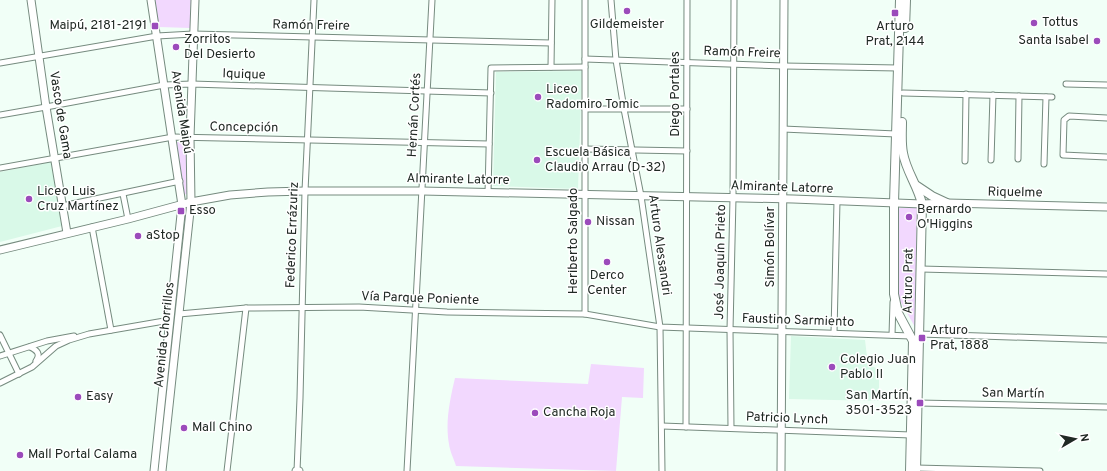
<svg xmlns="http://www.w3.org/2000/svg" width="1107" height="471" font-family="Overpass,sans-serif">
  <rect width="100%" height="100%" fill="#f1fff7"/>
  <!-- built -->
  <g fill="#d9f9e8">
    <polygon points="582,71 578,189 493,186 496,72"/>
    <polygon points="51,162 62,226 0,242 0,172"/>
    <polygon points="791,336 865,340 868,365 879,369 879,401 789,399"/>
  </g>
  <!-- green -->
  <g fill="#f2d8fe">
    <polygon points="154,0 191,0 190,28 159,27"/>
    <polygon points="175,142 188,142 187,194 183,195"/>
    <polygon points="898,208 917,208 915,327 898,297"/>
    <path d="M591,364l53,4 -1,30 -21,-1 -6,74 -160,-5c-2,-7 -6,-14 -7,-22 -4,-21 1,-45 6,-66l133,6z"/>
  </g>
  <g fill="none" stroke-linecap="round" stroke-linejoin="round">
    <defs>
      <g id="street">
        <polyline points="611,0 616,60 624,109 641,196 660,327 662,471"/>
        <polyline points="585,59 784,66 898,68"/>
        <polyline points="0,63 157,36 193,34 551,43"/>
        <polyline points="551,67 552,0"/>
        <polyline points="1066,84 1107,85"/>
        <polyline points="903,93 1052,97"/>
        <polyline points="585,109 687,109"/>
        <polyline points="0,115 46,107 164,85 192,84 491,93"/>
        <polyline points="1107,118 1069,116 1064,120 1063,155 1107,157"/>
        <polyline points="783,129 896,134"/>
        <polyline points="585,149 687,151"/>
        <polyline points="1018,159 1019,96"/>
        <polyline points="991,160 993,95"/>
        <polyline points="965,161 966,94"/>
        <polyline points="1044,164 1046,97"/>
        <polyline points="0,168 173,137 489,144"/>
        <polyline points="488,193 491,68 585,67"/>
        <polyline points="123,194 128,219"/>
        <polyline points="62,206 180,181"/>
        <polyline points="92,227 111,330"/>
        <polyline points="921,269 1107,274"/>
        <polyline points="179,314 246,308 359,307 447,312 585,314 660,327 911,336"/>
        <polyline points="585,314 585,0"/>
        <polyline points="834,333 837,201"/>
        <polyline points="920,334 1107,340"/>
        <polyline points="0,335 19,374"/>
        <polyline points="892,335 893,302"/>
        <path d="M30,347c7,3 11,7 6,14"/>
        <polyline points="0,356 47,341 74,336"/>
        <polyline points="0,383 32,367 56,346 69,340 89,334 170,320"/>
        <polyline points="918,403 1107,407"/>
        <polyline points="662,426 911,435"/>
        <polyline points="686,427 687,0"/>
        <polyline points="731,428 730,330 733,198 734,0"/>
        <polyline points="916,468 1040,471"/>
        <polyline points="227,471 246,308"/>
        <polyline points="297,471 300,398 305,191 314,0"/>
        <polyline points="407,471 432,0"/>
      </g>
      <g id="secondary">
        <polyline points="31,0 46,107 67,233"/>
        <polyline points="151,0 182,205 154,471"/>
        <polyline points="0,250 128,219 191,202 230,195 268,192 305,191 422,191 793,199 922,204 947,203 1107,207"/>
        <polyline points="162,471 191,202 190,137 195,0"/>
        <polyline points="296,471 299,471"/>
        <polyline points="781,471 784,0"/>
      </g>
      <g id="primary">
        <polyline points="900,0 894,203 894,294 898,313 913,341 910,471"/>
        <polyline points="905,28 906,0"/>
        <path d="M902,122c0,10 -1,21 1,31 3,18 15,33 19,51l-6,267"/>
        <polyline points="917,186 932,196 947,203"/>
      </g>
    </defs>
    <!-- street casing -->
    <use href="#street" stroke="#768b7f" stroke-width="7"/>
    <!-- secondary casing -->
    <use href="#secondary" stroke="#768b7f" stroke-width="9"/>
    <!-- primary casing -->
    <use href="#primary" stroke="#768b7f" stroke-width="10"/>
    <!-- street -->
    <use href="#street" stroke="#fff" stroke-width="5"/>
    <!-- secondary -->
    <use href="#secondary" stroke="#fff" stroke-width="7"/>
    <!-- primary -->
    <use href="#primary" stroke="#fff" stroke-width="8"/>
  </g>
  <!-- markers -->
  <g fill="#9b4bbb" stroke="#fff" stroke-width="1.5">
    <circle cx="627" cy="11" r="4"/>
    <rect x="891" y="9" width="8" height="8" rx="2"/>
    <circle cx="1034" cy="23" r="4"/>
    <rect x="151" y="22" width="8" height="8" rx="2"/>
    <circle cx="1097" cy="41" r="4"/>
    <circle cx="176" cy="47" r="4"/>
    <circle cx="538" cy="97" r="4"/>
    <circle cx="537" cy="160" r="4"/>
    <circle cx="29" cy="199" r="4"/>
    <rect x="177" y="207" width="8" height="8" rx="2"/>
    <circle cx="909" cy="217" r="4"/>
    <circle cx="588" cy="222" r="4"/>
    <circle cx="138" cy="236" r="4"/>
    <circle cx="607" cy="262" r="4"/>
    <rect x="918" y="334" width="8" height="8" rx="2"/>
    <circle cx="832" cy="367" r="4"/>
    <circle cx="78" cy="397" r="4"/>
    <rect x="916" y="399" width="8" height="8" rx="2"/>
    <circle cx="535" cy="413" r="4"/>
    <circle cx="184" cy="428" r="4"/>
    <circle cx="20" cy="455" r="4"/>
  </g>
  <g text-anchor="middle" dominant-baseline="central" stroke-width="3" stroke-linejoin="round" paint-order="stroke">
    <!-- poi labels -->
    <g font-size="13" fill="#202924" stroke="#fff" text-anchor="start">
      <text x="1042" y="23">Tottus</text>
      <text x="627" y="25" text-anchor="middle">Gildemeister</text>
      <text x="147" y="26" text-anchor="end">Maipú, 2181-2191</text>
      <text x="895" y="27" text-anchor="middle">Arturo<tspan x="895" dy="15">Prat, 2144</tspan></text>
      <text x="184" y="40">Zorritos<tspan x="184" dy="15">Del Desierto</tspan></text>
      <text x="1089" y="41" text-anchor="end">Santa Isabel</text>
      <text x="546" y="90">Liceo<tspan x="546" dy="15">Radomiro Tomic</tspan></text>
      <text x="545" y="153">Escuela Básica<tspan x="545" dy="15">Claudio Arrau (D-32)</tspan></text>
      <text x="37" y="192">Liceo Luis<tspan x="37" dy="15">Cruz Martínez</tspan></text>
      <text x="917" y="210">Bernardo<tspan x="917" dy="15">O'Higgins</tspan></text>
      <text x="189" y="211">Esso</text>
      <text x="596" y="222">Nissan</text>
      <text x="146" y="236">aStop</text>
      <text x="607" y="276" text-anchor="middle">Derco<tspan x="607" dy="15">Center</tspan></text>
      <text x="930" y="331">Arturo<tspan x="930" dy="15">Prat, 1888</tspan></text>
      <text x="840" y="360">Colegio Juan<tspan x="840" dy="15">Pablo II</tspan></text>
      <text x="912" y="396" text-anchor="end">San Martín,<tspan x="912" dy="15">3501-3523</tspan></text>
      <text x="86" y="397">Easy</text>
      <text x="543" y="413">Cancha Roja</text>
      <text x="192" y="428">Mall Chino</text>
      <text x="28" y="455">Mall Portal Calama</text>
    </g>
    <!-- street labels -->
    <g font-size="13" fill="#202924" stroke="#fff">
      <text transform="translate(311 26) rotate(1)">Ramón Freire</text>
      <text transform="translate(742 53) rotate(2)">Ramón Freire</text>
      <text transform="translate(244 75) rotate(2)">Iquique</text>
      <text transform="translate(676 94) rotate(-90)">Diego Portales</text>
      <text transform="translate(181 112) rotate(81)">Avenida Maipú</text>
      <text transform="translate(60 115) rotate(81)">Vasco de Gama</text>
      <text transform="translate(415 115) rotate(-87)">Hernán Cortés</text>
      <text transform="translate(244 128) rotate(1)">Concepción</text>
      <text transform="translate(458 180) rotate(1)">Almirante Latorre</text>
      <text transform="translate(782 188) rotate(2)">Almirante Latorre</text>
      <text transform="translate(1015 193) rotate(1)">Riquelme</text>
      <text transform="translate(293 235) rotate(-88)">Federico Errázuriz</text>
      <text transform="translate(574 241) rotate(-90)">Heriberto Salgado</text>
      <text transform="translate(659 245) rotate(82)">Arturo Alessandri</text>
      <text transform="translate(771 247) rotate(-90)">Simón Bolívar</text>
      <text transform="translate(721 262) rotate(-89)">José Joaquín Prieto</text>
      <text transform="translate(909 281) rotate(-89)">Arturo Prat</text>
      <text transform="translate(420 299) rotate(2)">Vía Parque Poniente</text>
      <text transform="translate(798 321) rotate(2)">Faustino Sarmiento</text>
      <text transform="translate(165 335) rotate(-84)">Avenida Chorrillos</text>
      <text transform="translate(1013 394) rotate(1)">San Martín</text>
      <text transform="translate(787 419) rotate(2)">Patricio Lynch</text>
    </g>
  </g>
  <!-- north arrow -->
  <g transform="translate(1075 439) rotate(81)" stroke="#ffffff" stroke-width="3" paint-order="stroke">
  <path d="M0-3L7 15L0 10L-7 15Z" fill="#202924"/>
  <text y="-6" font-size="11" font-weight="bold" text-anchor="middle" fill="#202924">N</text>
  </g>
</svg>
